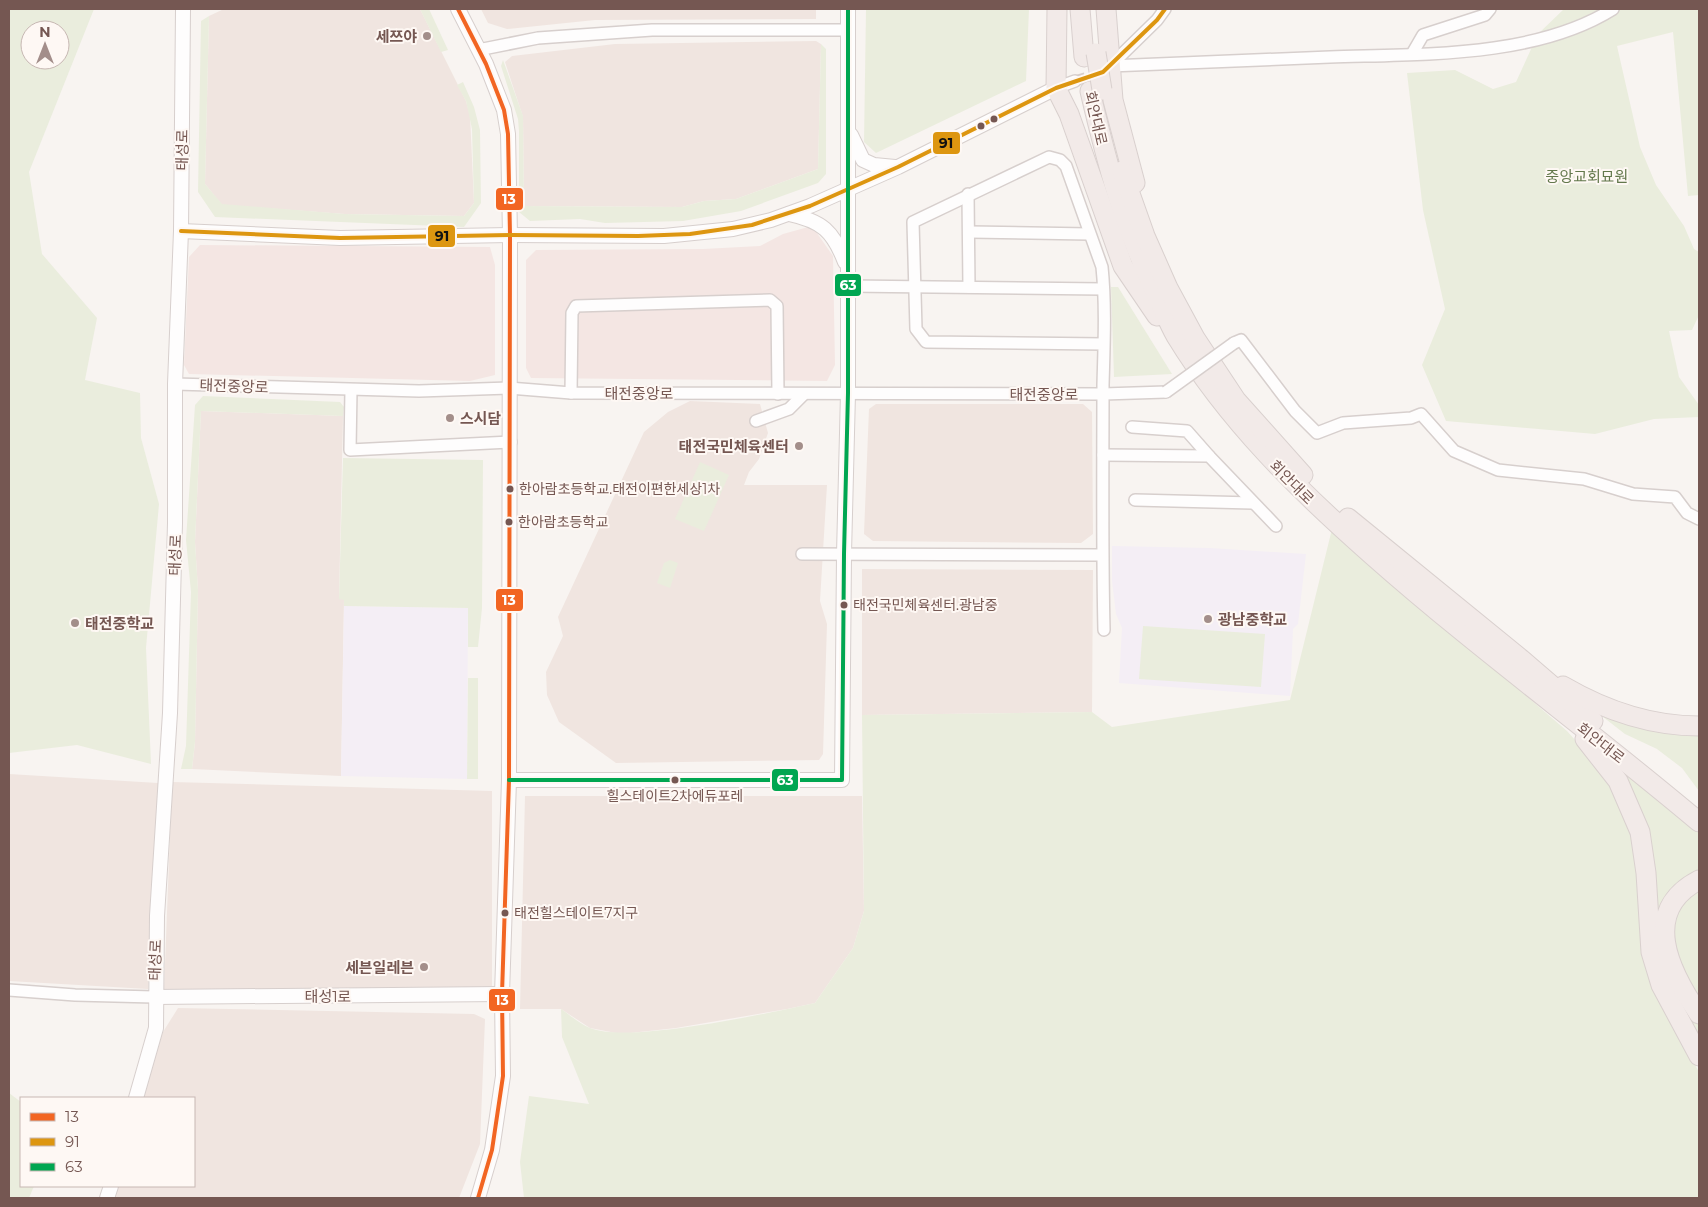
<svg xmlns="http://www.w3.org/2000/svg" width="1708" height="1207" font-family="Montserrat,'Noto Sans KR',sans-serif">
  <rect width="100%" height="100%" fill="#f8f4f1"/>
  <!-- residential -->
  <g fill="#f0e5e0">
    <polygon points="224,9 420,9 466,101 470,116 474,203 464,216 345,214 222,205 205,184 209,16"/>
    <polygon points="481,9 816,9 816,19 595,20 507,29 488,23"/>
    <polygon points="816,41 821,44 818,169 736,199 704,201 682,207 524,206 523,117 505,62 512,56 615,44"/>
    <polygon points="690,401 760,404 768,433 759,459 749,472 744,485 827,485 820,601 827,624 823,754 819,760 616,763 559,722 547,695 546,672 563,636 558,617 644,432 668,412"/>
    <polygon points="876,404 1083,404 1092,412 1093,534 1081,543 873,541 864,534 869,409"/>
    <polygon points="201,411 343,416 339,599 344,599 341,776 192,769 195,742 198,590 195,542"/>
    <polygon points="862,569 1093,570 1092,712 862,715"/>
    <polygon points="9,774 158,783 148,989 9,981"/>
    <polygon points="172,782 492,791 492,993 164,991"/>
    <polygon points="525,796 862,796 864,911 853,948 815,1003 787,1009 676,1028 621,1034 590,1028 561,1009 520,1009"/>
    <polygon points="178,1008 474,1014 485,1019 480,1144 459,1198 110,1198 114,1186 194,1186 194,1098 142,1098 163,1032"/>
  </g>
  <!-- commercial -->
  <g fill="#f4e6e3">
    <polygon points="812,226 833,256 835,365 827,381 531,378 526,368 526,260 536,250 703,249 760,246 783,234"/>
    <polygon points="200,245 490,247 495,265 495,375 470,381 189,374 184,365 189,257"/>
  </g>
  <!-- education -->
  <g fill="#f4eef5">
    <polygon points="1112,546 1210,548 1306,554 1298,624 1293,629 1290,696 1119,683 1122,628 1116,614 1112,581"/>
    <polygon points="344,606 468,608 467,779 341,776"/>
  </g>
  <!-- green -->
  <g fill="#eaeddd" fill-rule="evenodd">
    <path d="M9,9h85l-65,163 13,82 55,64 -12,62 55,13 1,45 18,66 -13,144 5,116 -74,-19 -68,8zM30,30h30v30h-30z"/>
    <polygon points="420,9 429,9 448,50 441,52"/>
    <polygon points="866,9 1029,9 1026,81 876,153 864,142"/>
    <polygon points="1564,9 1699,9 1699,195 1688,196 1673,32 1617,46 1640,147 1656,185 1684,226 1694,249 1699,252 1699,315 1692,330 1669,331 1679,377 1699,405 1699,417 1654,419 1595,434 1446,421 1422,365 1445,309 1423,210 1407,73 1455,70 1493,89 1516,82 1538,34"/>
    <polygon points="209,16 205,184 222,204 345,214 464,216 474,203 472,129 466,101 457,85 463,82 474,107 480,130 481,203 464,227 215,217 198,192 201,21"/>
    <polygon points="821,44 826,49 826,174 818,183 741,211 683,221 605,223 580,219 530,221 519,212 519,131 518,119 501,66 503,60 523,116 524,206 682,207 704,201 736,199 818,169"/>
    <polygon points="1111,287 1118,287 1172,374 1114,377"/>
    <polygon points="203,396 340,402 344,407 343,416 201,411 195,542 198,590 195,742 192,769 181,769 186,746 191,592 186,540 195,405"/>
    <polygon points="343,458 483,460 482,608 478,647 468,647 468,608 344,606 344,600 339,599"/>
    <polygon points="700,462 729,475 704,531 675,519"/>
    <path d="M1332,529l235,202 36,40 18,34 15,43 7,102 11,42 45,80v126h-1175l-4,-36 9,-66 60,8 -27,-67 -1,-28c9,6 19,15 29,19 39,16 179,-15 225,-25l38,-55 11,-37 -2,-196 230,-3 20,15 178,-27z"/>
    <polygon points="670,560 678,563 670,588 657,583 664,563"/>
    <polygon points="1143,626 1265,634 1261,687 1139,679"/>
    <polygon points="468,678 478,678 478,779 467,779"/>
    <polygon points="1598,713 1699,732 1699,791 1682,768 1657,749 1625,734"/>
    <polygon points="1611,761 1699,831 1699,874 1666,903 1688,1010 1699,1024 1699,1042 1663,967 1653,856 1645,819 1626,782"/>
    <path d="M1699,888v113c-11,-19 -34,-61 -24,-83 5,-12 15,-21 24,-30z"/>
    <polygon points="9,1093 21,1102 21,1186 34,1186 29,1198 9,1198"/>
  </g>
  <g fill="none" stroke-linecap="round" stroke-linejoin="round">
    <!-- minor-tunnel -->
    <polyline stroke="#d7cdc9" stroke-width="11" stroke-dasharray="11 5.5" stroke-linecap="butt" points="1075,81 1103,72"/>
    <defs>
      <g id="minor">
        <polyline points="478,50 538,38 652,30 847,30"/>
        <polyline points="1412,54 1423,35 1485,15 1490,9"/>
        <path d="M1110,66c73,-3 146,-6 220,-9 90,-3 205,1 283,-48"/>
        <polyline points="1109,67 1157,20 1165,9"/>
        <polyline points="1056,88 1075,81"/>
        <polyline points="968,194 969,287"/>
        <polyline points="970,232 1089,234"/>
        <polyline points="849,286 1103,289"/>
        <polyline points="1234,343 1241,340 1295,411 1317,433 1343,423 1411,418 1421,414 1454,451 1498,470 1584,479 1633,494 1675,497 1687,513 1699,519"/>
        <path d="M1104,344l-178,-2 -10,-13 -3,-107 136,-65 11,3 6,6 36,101c4,39 2,80 1,118 0,82 -1,163 1,245"/>
        <polyline points="175,384 419,391 509,388 571,393 1103,394 1166,392"/>
        <polyline points="351,390 350,450 511,442"/>
        <polyline points="571,393 572,313 576,306 770,300 777,306 778,394"/>
        <polyline points="756,421 789,409 803,395"/>
        <polyline points="1132,427 1187,431 1209,456"/>
        <polyline points="1103,455 1209,456 1276,526"/>
        <polyline points="1135,500 1252,503"/>
        <polyline points="802,554 1102,555"/>
        <polyline points="9,990 75,995 154,997"/>
      </g>
      <g id="tertiary">
        <polyline points="458,9 486,64 504,110 508,134 510,235 509,780 502,994 503,1076 492,1150 478,1198"/>
        <polyline points="851,135 863,160 874,165 895,167"/>
        <path d="M789,214c33,7 44,17 56,48"/>
        <polyline points="181,231 340,238 510,235 664,236 733,229 771,220 810,206 898,167 1056,88"/>
        <polyline points="509,780 842,780 844,554 848,393 848,9"/>
        <polyline points="154,997 502,994"/>
        <polyline points="136,1098 156,1028 157,916 170,713 175,523 175,384 181,231 183,9"/>
        <polyline points="107,1198 111,1186"/>
      </g>
      <g id="trunk">
        <polyline points="1057,9 1056,88 1069,114 1123,266 1157,316"/>
        <polyline points="1080,9 1084,57"/>
        <polyline points="1106,9 1113,100 1135,183"/>
        <path d="M1090,91c17,73 33,133 65,200 7,15 13,31 21,45 52,85 122,154 196,219 105,93 219,176 327,267"/>
        <polyline points="1122,171 1145,236 1168,288 1195,338 1236,400 1303,475"/>
        <polyline points="1348,518 1521,659 1593,721"/>
        <path d="M1563,686c43,25 87,40 136,40"/>
        <polyline points="1585,739 1618,781 1640,832 1646,873 1651,952 1661,985 1699,1056"/>
        <path d="M1699,880c-60,31 -29,92 0,134"/>
      </g>
    </defs>
    <!-- minor casing -->
    <use href="#minor" stroke="#d7cfcd" stroke-width="14"/>
    <!-- tertiary casing -->
    <use href="#tertiary" stroke="#d7cfcd" stroke-width="16"/>
    <!-- trunk casing -->
    <use href="#trunk" stroke="#d9d0ce" stroke-width="21"/>
    <!-- minor -->
    <use href="#minor" stroke="#fefdfd" stroke-width="11"/>
    <!-- tertiary -->
    <use href="#tertiary" stroke="#fefdfd" stroke-width="14"/>
    <!-- trunk -->
    <use href="#trunk" stroke="#f2eae8" stroke-width="19"/>
    <defs>
      <polyline id="minor-bridge" points="1166,392 1234,343"/>
      <polyline id="trunk-bridge" points="1096,53 1102,90"/>
    </defs>
    <!-- minor-bridge casing -->
    <use href="#minor-bridge" stroke="#d7cfcd" stroke-width="14" stroke-linecap="butt"/>
    <!-- trunk-bridge casing -->
    <use href="#trunk-bridge" stroke="#d9d0ce" stroke-width="21" stroke-linecap="butt"/>
    <!-- minor-bridge -->
    <use href="#minor-bridge" stroke="#fefdfd" stroke-width="11"/>
    <!-- trunk-bridge -->
    <use href="#trunk-bridge" stroke="#f2eae8" stroke-width="19"/>
    <defs>
      <polyline id="bus-1" points="458,9 486,64 504,110 508,134 510,235 509,780 502,994 503,1076 492,1150 478,1198"/>
      <polyline id="bus-2" points="181,231 340,238 510,235 638,236 690,234 752,225 810,206 898,167 1056,88 1103,72 1157,20 1165,9"/>
      <polyline id="bus-3" points="509,780 842,780 844,554 848,393 848,9"/>
    </defs>
    <!-- bus-1 casing -->
    <use href="#bus-1" stroke="#fef8f4" stroke-width="8"/>
    <!-- bus-2 casing -->
    <use href="#bus-2" stroke="#fef8f4" stroke-width="8"/>
    <!-- bus-3 casing -->
    <use href="#bus-3" stroke="#fef8f4" stroke-width="8"/>
    <!-- bus-1 -->
    <use href="#bus-1" stroke="#f26522" stroke-width="4"/>
    <!-- bus-2 -->
    <use href="#bus-2" stroke="#dd9610" stroke-width="4"/>
    <!-- bus-3 -->
    <use href="#bus-3" stroke="#00a651" stroke-width="4"/>
  </g>
  <!-- markers -->
  <g fill="#a38e8a" stroke="#fef8f4" stroke-width="2">
    <circle cx="427" cy="36" r="5"/>
    <circle cx="450" cy="418" r="5"/>
    <circle cx="799" cy="446" r="5"/>
    <circle cx="1208" cy="619" r="5"/>
    <circle cx="75" cy="623" r="5"/>
    <circle cx="424" cy="967" r="5"/>
  </g>
  <g fill="#755752" stroke="#fef8f4" stroke-width="2">
    <circle cx="994" cy="119" r="4.5"/>
    <circle cx="981" cy="126" r="4.5"/>
    <circle cx="510" cy="489" r="4.5"/>
    <circle cx="509" cy="522" r="4.5"/>
    <circle cx="844" cy="605" r="4.5"/>
    <circle cx="675" cy="780" r="4.5"/>
    <circle cx="505" cy="913" r="4.5"/>
  </g>
  <g text-anchor="middle" dominant-baseline="central" stroke-width="4" stroke-linejoin="round" paint-order="stroke">
    <!-- bus labels -->
    <g font-size="14" fill="#755752" stroke="#fef8f4" text-anchor="start">
      <text x="519" y="489">한아람초등학교.태전이편한세상1차</text>
      <text x="518" y="522">한아람초등학교</text>
      <text x="853" y="605">태전국민체육센터.광남중</text>
      <text x="675" y="796" text-anchor="middle">힐스테이트2차에듀포레</text>
      <text x="514" y="913">태전힐스테이트7지구</text>
    </g>
    <!-- poi labels -->
    <g font-size="15" font-weight="bold" fill="#755752" stroke="#fef8f4" text-anchor="end">
      <text x="417" y="36">세쯔야</text>
      <text x="460" y="418" text-anchor="start">스시담</text>
      <text x="789" y="446">태전국민체육센터</text>
      <text x="1218" y="619" text-anchor="start">광남중학교</text>
      <text x="85" y="623" text-anchor="start">태전중학교</text>
      <text x="414" y="967">세븐일레븐</text>
    </g>
    <!-- street labels -->
    <g font-size="15" fill="#755752" stroke="#fef8f4">
      <text transform="translate(1096 118) rotate(77)">회안대로</text>
      <text transform="translate(182 150) rotate(-89)">태성로</text>
      <text transform="translate(234 386) rotate(2)">태전중앙로</text>
      <text x="639" y="393">태전중앙로</text>
      <text x="1044" y="394">태전중앙로</text>
      <text transform="translate(1292 482) rotate(45)">회안대로</text>
      <text transform="translate(175 555) rotate(-88)">태성로</text>
      <text transform="translate(1601 743) rotate(38)">회안대로</text>
      <text transform="translate(155 960) rotate(-88)">태성로</text>
      <text x="328" y="996">태성1로</text>
    </g>
    <!-- park labels -->
    <g font-size="15" fill="#63784c" stroke="#fef8f4">
      <text x="1587" y="176">중앙교회묘원</text>
    </g>
  </g>
  <g stroke="#fef8f4" stroke-width="2">
    <rect x="932" y="131" width="29" height="24" rx="5" fill="#dd9610"/>
    <rect x="495" y="187" width="29" height="24" rx="5" fill="#f26522"/>
    <rect x="427" y="224" width="29" height="24" rx="5" fill="#dd9610"/>
    <rect x="834" y="273" width="28" height="24" rx="5" fill="#00a651"/>
    <rect x="495" y="588" width="29" height="24" rx="5" fill="#f26522"/>
    <rect x="771" y="768" width="28" height="24" rx="5" fill="#00a651"/>
    <rect x="488" y="988" width="28" height="24" rx="5" fill="#f26522"/>
  </g>
  <g font-size="14" text-anchor="middle" font-weight="bold" fill="#fff">
    <text x="509" y="204">13</text>
    <text x="848" y="290">63</text>
    <text x="509" y="605">13</text>
    <text x="785" y="785">63</text>
    <text x="502" y="1005">13</text>
  </g>
  <g font-size="14" text-anchor="middle" font-weight="bold" fill="#111">
    <text x="946" y="148">91</text>
    <text x="442" y="241">91</text>
  </g>
  <!-- border -->
  <rect width="1708" height="1207" fill="none" stroke="#755752" stroke-width="20"/>
  <!-- legend -->
  <rect x="20" y="1097" width="175" height="90" fill="#fef8f4" stroke="#c7b8b3"/>
  <rect x="30" y="1113" width="25" height="8" fill="#f26522" stroke="#c7b8b3"/>
  <text x="65" y="1122" font-size="15" fill="#755752">13</text>
  <rect x="30" y="1138" width="25" height="8" fill="#dd9610" stroke="#c7b8b3"/>
  <text x="65" y="1147" font-size="15" fill="#755752">91</text>
  <rect x="30" y="1163" width="25" height="8" fill="#00a651" stroke="#c7b8b3"/>
  <text x="65" y="1172" font-size="15" fill="#755752">63</text>
  <!-- north arrow -->
  <g transform="translate(45 45)"><circle r="24" fill="#fef8f4" stroke="#c7b8b3"/>
  <path d="M0-4L9 19L0 12L-9 19Z" fill="#a38e8a"/>
  <text y="-8" font-size="14" font-weight="bold" text-anchor="middle" fill="#755752">N</text>
  </g>
</svg>
